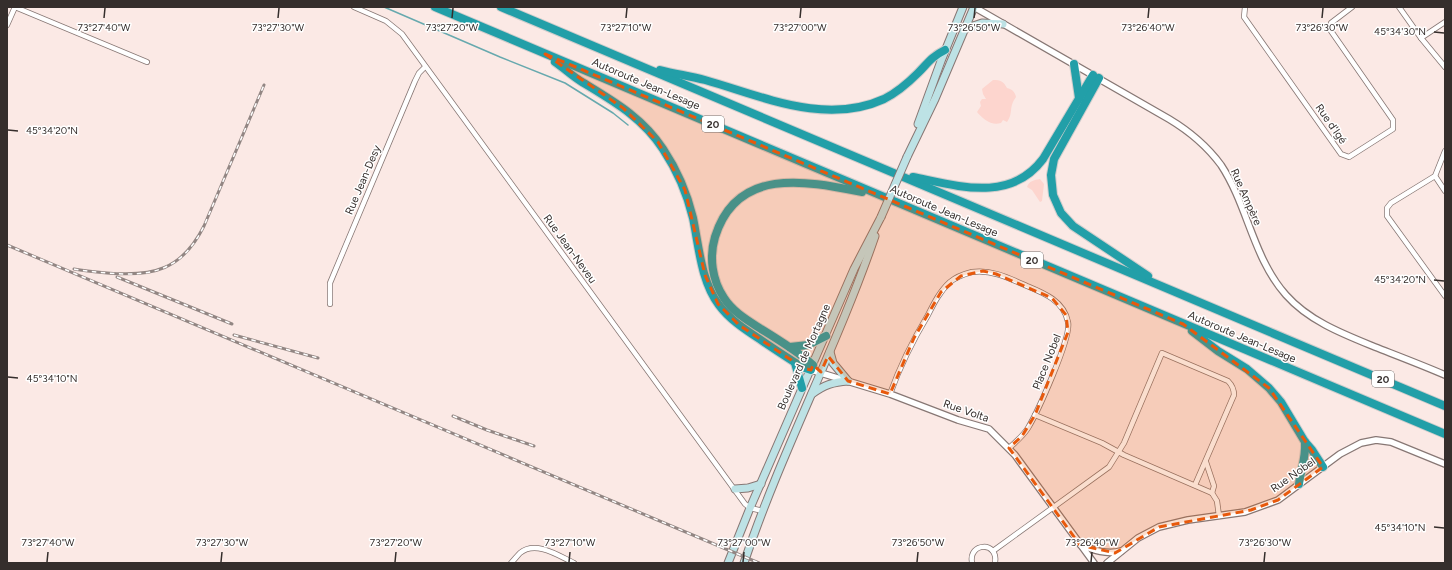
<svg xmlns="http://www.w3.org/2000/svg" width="1452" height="570" font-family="Figtree,sans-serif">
  <rect width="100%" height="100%" fill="#fbe9e5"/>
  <!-- green -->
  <g fill="#fdd5ce">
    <path d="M993,80c8,0 10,1 14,8 5,1 8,4 9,9 -8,11 -2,15 -9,25l-4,-2 -2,3c-10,3 -18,-4 -24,-11l4,-6 -1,-4 2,-3h4l-3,-5 -1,-5z"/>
    <path d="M1040,179l4,5 -2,17 -2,1 -8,-12 -5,-3c2,-6 7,-7 13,-8z"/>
  </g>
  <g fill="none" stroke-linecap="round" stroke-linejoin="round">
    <!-- stream -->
    <polyline stroke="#67a9ae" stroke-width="1.5" points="384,7 500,57 565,83 613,113 628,125"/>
    <defs>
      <g id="minor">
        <polyline points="354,7 386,21 402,34 745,504 750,508 763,511"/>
        <polyline points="1245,7 1244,17 1341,154 1349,157 1393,129 1393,120 1331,31 1331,23 1352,7"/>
        <polyline points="1399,7 1421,38 1445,67"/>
        <polyline points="7,25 15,7 147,62"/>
        <polyline points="1421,38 1445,22"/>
        <polyline points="1445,151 1435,176 1391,203 1387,208 1387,216 1445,296"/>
        <polyline points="1435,176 1445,191"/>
        <polyline points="330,304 330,283 415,81 419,73 425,67"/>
        <path d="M890,394c10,-28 23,-54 38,-79 6,-12 12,-24 22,-33 6,-5 14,-8 22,-10 19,-3 37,6 55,14 17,7 37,15 41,36 4,15 -31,91 -40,106 -5,8 -12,14 -19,20"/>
        <polyline points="1035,415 1102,443 1124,455 1212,493 1217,501 1219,516"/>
        <polyline points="1206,462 1214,486 1212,493"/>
        <path d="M993,551l116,-84 15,-24 38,-90 66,28c4,4 6,8 6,14l-39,90"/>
        <path d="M511,563c3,-3 6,-7 9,-10 16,-13 39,3 54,10"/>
        <path d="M972,563c-4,-21 27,-22 23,0"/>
      </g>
      <g id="tertiary">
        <path d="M974,7l195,112c20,12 38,27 52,46 27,41 32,93 65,130 23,26 57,39 89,52 23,9 47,18 70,28"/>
        <polyline points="811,370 890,394 958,420 989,429 1015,455 1094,563"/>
        <path d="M1081,545c12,5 26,10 40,6"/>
        <polyline points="1107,563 1138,538 1159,527 1188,520 1245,512 1278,500 1340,454 1361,443 1376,440 1391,442 1445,464"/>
      </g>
      <g id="secondary">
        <polyline points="964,29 982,23 1003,24"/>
        <polyline points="918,124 941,61 963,7"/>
        <polyline points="907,157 935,99 974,7"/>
        <polyline points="830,352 833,363 848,381"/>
        <path d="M812,394c12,-9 21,-12 36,-13"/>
        <polyline points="735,489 748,488 761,484"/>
        <polyline points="728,563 750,508 854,269 881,217"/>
        <path d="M744,563c37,-111 93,-216 131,-327"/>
      </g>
      <g id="motorway">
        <polyline points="435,7 1445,434"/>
        <polyline points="501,7 1445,406"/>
        <path d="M555,62c9,6 17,14 27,20 31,19 60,35 81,67 14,21 24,44 30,69 6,29 8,63 26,87 11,15 27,25 42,35 13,9 27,18 41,27l9,3"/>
        <polyline points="1074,64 1079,98"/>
        <path d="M660,70c15,4 30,6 45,10 57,16 120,46 179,19 12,-6 24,-16 34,-26 10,-10 13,-16 27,-23"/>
        <polyline points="1099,78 1054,159 1051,175 1053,195 1061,213 1073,226 1148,276"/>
        <path d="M913,177c45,9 97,26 130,-18l50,-84"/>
        <polyline points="1192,331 1218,351 1247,369 1269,388 1281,402 1305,442 1312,450 1323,467"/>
        <polyline points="790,347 808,345 826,336"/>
        <polyline points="795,363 802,388"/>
        <path d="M813,365c-16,-14 -34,-25 -52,-36 -14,-9 -28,-17 -37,-31 -12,-18 -15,-41 -9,-61 22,-71 92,-56 147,-45"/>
        <path d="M1299,484c2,-16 7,-25 6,-42"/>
      </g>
    </defs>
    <!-- minor casing -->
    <use href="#minor" stroke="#877774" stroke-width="6"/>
    <!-- tertiary casing -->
    <use href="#tertiary" stroke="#877774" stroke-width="8"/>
    <!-- secondary casing -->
    <use href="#secondary" stroke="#877774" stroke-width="9"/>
    <!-- motorway casing -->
    <use href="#motorway" stroke="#cfcdcc" stroke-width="10"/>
    <!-- minor -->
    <use href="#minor" stroke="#fff" stroke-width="4.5"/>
    <!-- tertiary -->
    <use href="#tertiary" stroke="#fff" stroke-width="5.5"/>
    <!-- secondary -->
    <use href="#secondary" stroke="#bde2e5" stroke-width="7"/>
    <!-- motorway -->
    <use href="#motorway" stroke="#229fa8" stroke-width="8"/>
    <defs>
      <g id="rail">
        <polyline points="7,245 759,563"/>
        <path d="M74,269c11,2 22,3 33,4 46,4 75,-3 97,-47l60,-141"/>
        <polyline points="117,277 232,324"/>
        <polyline points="234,335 318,358"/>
        <polyline points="453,416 487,430 534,446"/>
      </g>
    </defs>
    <!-- rail casing -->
    <use href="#rail" stroke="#928683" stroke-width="3"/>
    <!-- rail -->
    <use href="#rail" stroke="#fff" stroke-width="1.5" stroke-dasharray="4.5" stroke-linecap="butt"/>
    <defs>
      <polyline id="secondary-bridge" points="881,217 907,157"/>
    </defs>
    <!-- secondary-bridge casing -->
    <use href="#secondary-bridge" stroke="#877774" stroke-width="9" stroke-linecap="butt"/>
    <!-- secondary-bridge -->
    <use href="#secondary-bridge" stroke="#bde2e5" stroke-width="7"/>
  </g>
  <!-- marked area -->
  <path fill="#e8590c" fill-opacity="0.2" stroke="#e8590c" stroke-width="3" stroke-dasharray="8 5" stroke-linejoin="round" d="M545,54l638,270 86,64 54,79 -45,33 -27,10 -92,17 -44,26 -35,-8 -71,-97 13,-12 13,-21 33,-83 -2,-17 -14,-17 -56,-24 -13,-3 -22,5 -20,16 -27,46 -24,56 -42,-13 -20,-25 -7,16 -8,-7 -2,5 -8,-2 -64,-43 -21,-21 -13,-29 -20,-85 -27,-48 -35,-34z"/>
  <!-- ticks -->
  <path fill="none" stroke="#352e2c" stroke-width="1.5" d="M104,18l1,-10M278,18l1,-10M452,18l1,-10M626,18l1,-10M800,18l1,-10M974,18l1,-10M1148,18l1,-10M1322,18l1,-10M1434,32l10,1M8,130l10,1M1434,280l10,1M8,377l10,1M1434,527l10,1M47,562l1,-10M221,562l1,-10M395,562l1,-10M569,562l1,-10M743,562l1,-10M917,562l1,-10M1091,562l1,-10M1264,562l1,-10"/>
  <g text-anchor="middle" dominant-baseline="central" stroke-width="3" stroke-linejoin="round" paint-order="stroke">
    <!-- shield labels -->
    <g fill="#fff" stroke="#726d6b" stroke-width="1">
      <rect x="702" y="116" width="22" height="16" rx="3"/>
      <rect x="1021" y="252" width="22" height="16" rx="3"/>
      <rect x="1372" y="371" width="22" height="16" rx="3"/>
    </g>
    <g font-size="10" font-weight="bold" fill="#352e2c">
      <text x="713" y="124">20</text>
      <text x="1032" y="260">20</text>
      <text x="1383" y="379">20</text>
    </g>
    <!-- street labels -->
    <g font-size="11" fill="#352e2c" stroke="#fff">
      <text transform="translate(646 84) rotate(23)">Autoroute Jean-Lesage</text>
      <text transform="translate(1331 124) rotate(55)">Rue d'Igé</text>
      <text transform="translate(363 180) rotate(-67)">Rue Jean-Desy</text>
      <text transform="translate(1246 197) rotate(66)">Rue Ampère</text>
      <text transform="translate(944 211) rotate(23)">Autoroute Jean-Lesage</text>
      <text transform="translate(570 249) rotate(54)">Rue Jean-Neveu</text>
      <text transform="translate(1242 337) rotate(23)">Autoroute Jean-Lesage</text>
      <text transform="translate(804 357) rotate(-66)">Boulevard de Mortagne</text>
      <text transform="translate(1047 362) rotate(-68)">Place Nobel</text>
      <text transform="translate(966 411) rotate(19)">Rue Volta</text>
      <text transform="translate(1293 475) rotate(-35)">Rue Nobel</text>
    </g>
  </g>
  <g font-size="10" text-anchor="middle" fill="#352e2c" stroke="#fff" stroke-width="3" stroke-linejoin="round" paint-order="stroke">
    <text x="104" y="31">73°27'40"W</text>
    <text x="278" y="31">73°27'30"W</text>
    <text x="452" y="31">73°27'20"W</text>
    <text x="626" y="31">73°27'10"W</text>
    <text x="800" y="31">73°27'00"W</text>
    <text x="974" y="31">73°26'50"W</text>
    <text x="1148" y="31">73°26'40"W</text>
    <text x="1322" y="31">73°26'30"W</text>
    <text x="1400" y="35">45°34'30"N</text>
    <text x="52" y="134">45°34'20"N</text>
    <text x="1400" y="283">45°34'20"N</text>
    <text x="52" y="382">45°34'10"N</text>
    <text x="1400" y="531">45°34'10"N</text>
    <text x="48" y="546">73°27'40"W</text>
    <text x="222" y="546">73°27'30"W</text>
    <text x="396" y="546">73°27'20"W</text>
    <text x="570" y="546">73°27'10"W</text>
    <text x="744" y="546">73°27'00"W</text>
    <text x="918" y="546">73°26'50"W</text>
    <text x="1092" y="546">73°26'40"W</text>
    <text x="1265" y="546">73°26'30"W</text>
  </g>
  <!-- border -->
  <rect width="1452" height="570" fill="none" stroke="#352e2c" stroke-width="16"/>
</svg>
